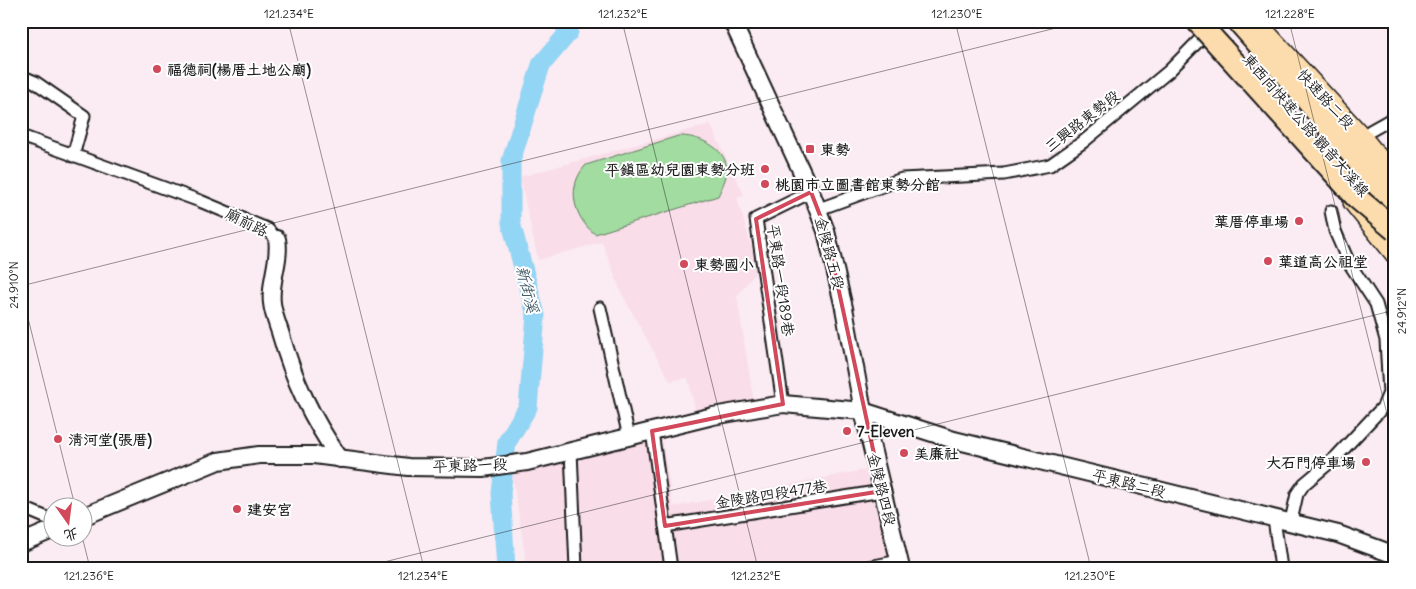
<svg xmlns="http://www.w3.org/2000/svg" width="1416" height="589" font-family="Delius,'LXGW WenKai TC',sans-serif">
  <rect width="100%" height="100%" fill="#fbebf2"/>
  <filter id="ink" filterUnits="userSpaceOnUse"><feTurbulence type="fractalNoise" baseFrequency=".02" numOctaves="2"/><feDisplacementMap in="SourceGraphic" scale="10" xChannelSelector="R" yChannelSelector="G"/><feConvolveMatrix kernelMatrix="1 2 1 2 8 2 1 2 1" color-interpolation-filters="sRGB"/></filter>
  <g filter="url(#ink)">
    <!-- built -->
    <g fill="#f9dde9">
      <polygon points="710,124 744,195 737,198 758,269 737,296 754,404 696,413 688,378 670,381 622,294 602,242 538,260 520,177"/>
      <polygon points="662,439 673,507 865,470 897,568 527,568 512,473"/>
    </g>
    <!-- green -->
    <path fill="#a2dca1" stroke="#5f7c5e" d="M678,136c19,-1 48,11 49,33 0,9 -5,18 -9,27l-123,38c-22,-17 -29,-48 -9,-69z"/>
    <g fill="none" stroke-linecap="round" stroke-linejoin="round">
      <!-- river -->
      <polyline stroke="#93d5f4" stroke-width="19" points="506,568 501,493 507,442 528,407 536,315 511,223 511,161 541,65 569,32 561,21"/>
      <defs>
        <g id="street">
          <polyline points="21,76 35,82 84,116 73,156"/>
          <polyline points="1370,131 1395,117"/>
          <polyline points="21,136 200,201 267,229 277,239"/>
          <polyline points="819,209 902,179 1004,174 1050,165 1083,142 1169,71 1218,21"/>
          <polyline points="600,308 629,437"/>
          <polyline points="783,404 756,219 811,192"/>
          <polyline points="652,431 671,568"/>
          <polyline points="571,451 576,568"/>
          <polyline points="21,507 52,520"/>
          <polyline points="1274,519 1281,568"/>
          <polyline points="1291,521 1297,494 1304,484 1336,457 1383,407 1389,393 1386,340 1376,304 1349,263 1335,231 1331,211"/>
          <polyline points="665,526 882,491"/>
          <polyline points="864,568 899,561"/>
        </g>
        <g id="secondary">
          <polyline points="732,21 811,192 826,231 844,308 863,411 901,568"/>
          <path d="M277,239c4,21 -8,43 -5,64 1,10 5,20 8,29 14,49 31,85 60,127"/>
          <polyline points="82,517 218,461 259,455 314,455 408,467 483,468 527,462 713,416 783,404 863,411 954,440 1338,534 1395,555"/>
          <polyline points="21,543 52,530"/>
        </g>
        <g id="primary">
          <polyline points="1255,21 1359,134 1395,178"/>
          <polyline points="1353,202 1395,254"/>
        </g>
        <polyline id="highway" points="1238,21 1290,80 1395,206"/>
      </defs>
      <!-- street casing -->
      <use href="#street" stroke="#1c1c1c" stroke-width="15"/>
      <!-- secondary casing -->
      <use href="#secondary" stroke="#1c1c1c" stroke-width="20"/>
      <!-- primary casing -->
      <use href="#primary" stroke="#1c1c1c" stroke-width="22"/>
      <!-- highway casing -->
      <use href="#highway" stroke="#1c1c1c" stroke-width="25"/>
      <!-- street -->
      <use href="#street" stroke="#fff" stroke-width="11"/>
      <!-- secondary -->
      <use href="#secondary" stroke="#fff" stroke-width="16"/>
      <!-- primary -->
      <use href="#primary" stroke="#fcdcac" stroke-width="19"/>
      <!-- highway -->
      <use href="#highway" stroke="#fcdcac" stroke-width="21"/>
      <defs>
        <polyline id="highway-bridge" points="1197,21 1357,198 1395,230"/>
      </defs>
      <!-- highway-bridge casing -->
      <use href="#highway-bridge" stroke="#1c1c1c" stroke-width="25" stroke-linecap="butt"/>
      <!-- highway-bridge -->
      <use href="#highway-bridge" stroke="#fcdcac" stroke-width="21"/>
    </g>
  </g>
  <!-- marked area -->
  <path fill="none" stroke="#d1495b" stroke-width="4" stroke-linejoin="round" d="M811,192l15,39 56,260 -217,35 -13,-95 131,-27 -27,-185z"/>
  <!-- ticks -->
  <path fill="none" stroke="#1c1c1c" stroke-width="1" stroke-opacity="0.45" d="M288,21l136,547M622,21l136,547M955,21l136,547M1289,21l106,425M21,286l1063,-265M21,290l54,216M82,536l8,32M360,568l1035,-258"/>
  <!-- markers -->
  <g fill="#d1495b" stroke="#fff" stroke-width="2">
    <circle cx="157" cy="69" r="5"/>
    <rect x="805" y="144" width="10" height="10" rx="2.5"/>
    <circle cx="765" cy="169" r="5"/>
    <circle cx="765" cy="184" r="5"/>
    <circle cx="1299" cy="221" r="5"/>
    <circle cx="1268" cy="261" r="5"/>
    <circle cx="684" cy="264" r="5"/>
    <circle cx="847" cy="431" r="5"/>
    <circle cx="58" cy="439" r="5"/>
    <circle cx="904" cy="453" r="5"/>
    <circle cx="1366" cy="462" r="5"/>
    <circle cx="237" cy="509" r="5"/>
  </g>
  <g text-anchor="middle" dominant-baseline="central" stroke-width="4" stroke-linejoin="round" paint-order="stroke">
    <!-- poi labels -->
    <g font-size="15" font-weight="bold" fill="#1c1c1c" stroke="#fff" text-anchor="start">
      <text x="167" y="69">福德祠(楊厝土地公廟)</text>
      <text x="820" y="149">東勢</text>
      <text x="755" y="169" text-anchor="end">平鎮區幼兒園東勢分班</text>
      <text x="775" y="184">桃園市立圖書館東勢分館</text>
      <text x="1289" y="221" text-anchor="end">葉厝停車場</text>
      <text x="1278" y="261">葉道高公祖堂</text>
      <text x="694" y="264">東勢國小</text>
      <text x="857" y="431">7-Eleven</text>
      <text x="68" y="439">清河堂(張厝)</text>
      <text x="914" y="453">美廉社</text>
      <text x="1356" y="462" text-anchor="end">大石門停車場</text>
      <text x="247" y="509">建安宮</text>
    </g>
    <!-- street labels -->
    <g font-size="15" fill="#1c1c1c" stroke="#fff">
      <text transform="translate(1326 99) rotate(47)">快速路二段</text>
      <text transform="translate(1082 121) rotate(-38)">三興路東勢段</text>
      <text transform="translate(1306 125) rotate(49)">東西向快速公路 觀音大溪線</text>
      <text transform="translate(247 222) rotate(26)">廟前路</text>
      <text transform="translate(830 253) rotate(75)">金陵路五段</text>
      <text transform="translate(781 280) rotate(82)">平東路一段189巷</text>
      <text transform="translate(470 465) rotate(-2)">平東路一段</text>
      <text transform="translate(1129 483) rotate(14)">平東路二段</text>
      <text transform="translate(882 489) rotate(76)">金陵路四段</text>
      <text transform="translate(771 494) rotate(-9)">金陵路四段477巷</text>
    </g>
    <!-- water labels -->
    <g font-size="16" font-style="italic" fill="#465d68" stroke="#fff">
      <text transform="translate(528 289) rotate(76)">新街溪</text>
    </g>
  </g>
  <!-- margin -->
  <rect width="1416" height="589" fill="none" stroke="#fff" stroke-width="55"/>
  <!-- north arrow -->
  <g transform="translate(68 522) rotate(166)"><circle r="24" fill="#ffffff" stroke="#a4a4a4"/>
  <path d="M0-4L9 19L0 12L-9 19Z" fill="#d1495b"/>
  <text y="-8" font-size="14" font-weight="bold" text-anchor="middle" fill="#1c1c1c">北</text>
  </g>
  <rect x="28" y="28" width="1360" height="534" fill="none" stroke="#1c1c1c" stroke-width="2"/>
  <g font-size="12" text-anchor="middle" fill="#1c1c1c">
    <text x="289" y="18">121.234°E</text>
    <text x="623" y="18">121.232°E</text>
    <text x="957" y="18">121.230°E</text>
    <text x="1290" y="18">121.228°E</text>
    <text transform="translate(14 285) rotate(-90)" y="4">24.910°N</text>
    <text transform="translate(1402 311) rotate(-90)" y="4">24.912°N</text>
    <text x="89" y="580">121.236°E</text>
    <text x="423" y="580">121.234°E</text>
    <text x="756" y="580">121.232°E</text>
    <text x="1090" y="580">121.230°E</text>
  </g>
</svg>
